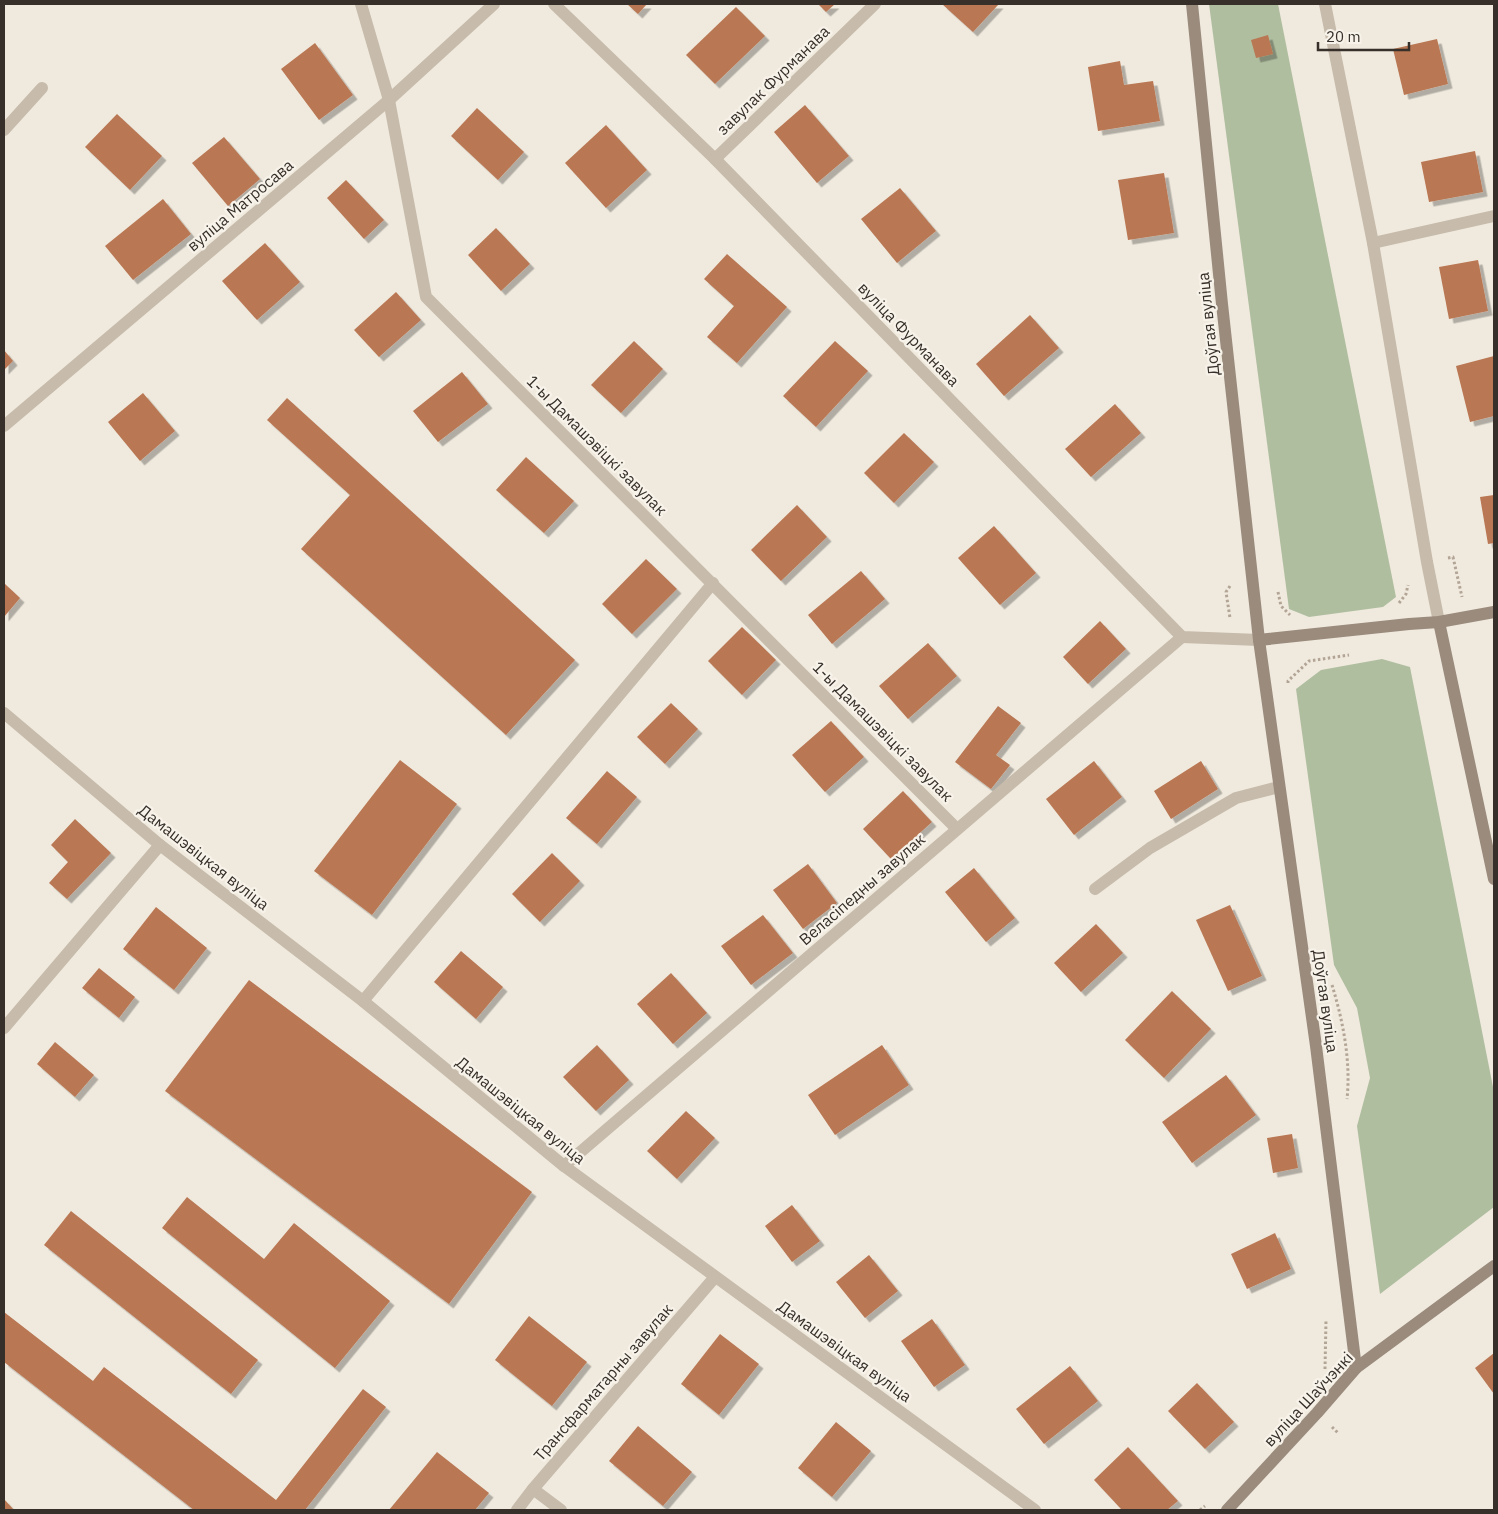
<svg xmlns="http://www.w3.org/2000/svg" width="1498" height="1514" font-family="'IBM Plex Sans',sans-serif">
  <defs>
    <filter id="shadow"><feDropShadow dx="4.5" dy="4.5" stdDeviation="0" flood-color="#0004"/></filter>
  </defs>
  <rect width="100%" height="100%" fill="#f0eade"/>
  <!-- grass -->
  <g fill="#b0bea0">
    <polygon points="1209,4 1278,4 1396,597 1383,607 1309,617 1289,609"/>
    <polygon points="1382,659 1410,667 1494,1092 1494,1207 1380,1294 1357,1126 1370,1078 1357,1008 1334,965 1296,689 1321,670"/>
  </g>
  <!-- building -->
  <g fill="#b97753" filter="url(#shadow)">
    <polygon points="627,4 647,4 638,14"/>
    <polygon points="818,4 835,4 826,12"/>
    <polygon points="942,4 999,4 973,32"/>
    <polygon points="736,7 765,36 715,84 686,55"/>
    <polygon points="1268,35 1273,54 1256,58 1251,40"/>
    <polygon points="1437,39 1448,84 1404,95 1393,49"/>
    <polygon points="315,43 353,95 319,120 281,69"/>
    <polygon points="1120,61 1124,85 1153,81 1160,121 1098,131 1088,67"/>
    <polygon points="805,105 849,156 817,183 774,132"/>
    <polygon points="477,108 524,152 498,180 451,136"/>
    <polygon points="117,114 162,156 130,190 85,147"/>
    <polygon points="606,125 647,170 606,208 565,163"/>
    <polygon points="224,137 260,179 228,206 192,163"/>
    <polygon points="1475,151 1483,192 1429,202 1421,162"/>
    <polygon points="1164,173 1174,233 1128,240 1118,180"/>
    <polygon points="346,180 384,220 364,239 327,198"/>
    <polygon points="900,188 936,231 897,263 861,219"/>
    <polygon points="163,199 191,234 133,280 105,246"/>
    <polygon points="496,228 530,264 501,291 468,255"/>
    <polygon points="265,243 300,282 257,320 222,281"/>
    <polygon points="727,254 787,307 737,363 707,337 734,306 704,279"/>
    <polygon points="1478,260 1488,311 1449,319 1439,267"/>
    <polygon points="396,292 421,320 379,357 354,330"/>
    <polygon points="1030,315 1059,348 1004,396 976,364"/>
    <polygon points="634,341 663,369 621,413 591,385"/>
    <polygon points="835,341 868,371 816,427 783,396"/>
    <polygon points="4,350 13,361 4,370"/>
    <polygon points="1494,356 1494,416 1470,422 1456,366"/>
    <polygon points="462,372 488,404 438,442 413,411"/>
    <polygon points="143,393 175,431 140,461 108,422"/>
    <polygon points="287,398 575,660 506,735 301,549 350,495 267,420"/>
    <polygon points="1115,404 1141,433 1091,477 1065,449"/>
    <polygon points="904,433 934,462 894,503 864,473"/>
    <polygon points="526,457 574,501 544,533 496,490"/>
    <polygon points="1494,495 1494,543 1488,544 1480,497"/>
    <polygon points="797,505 827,537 781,581 751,550"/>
    <polygon points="994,526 1036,573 1000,605 958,558"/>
    <polygon points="646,559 677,589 632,634 602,604"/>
    <polygon points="861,571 885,599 832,644 808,615"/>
    <polygon points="4,583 20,598 4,617"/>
    <polygon points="1100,621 1126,649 1088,684 1063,657"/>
    <polygon points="742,627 776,660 742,695 708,661"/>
    <polygon points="928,643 957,676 908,719 879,686"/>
    <polygon points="671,703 698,729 665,764 637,737"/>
    <polygon points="998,706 1021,723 996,755 1010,765 991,789 955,762"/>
    <polygon points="831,721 864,757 825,792 792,755"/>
    <polygon points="400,760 457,804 372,915 314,871"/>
    <polygon points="1094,761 1122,797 1074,835 1046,799"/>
    <polygon points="1201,761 1218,789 1171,819 1154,791"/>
    <polygon points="607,771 637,797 597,844 566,818"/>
    <polygon points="903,791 932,822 891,859 863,829"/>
    <polygon points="75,819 111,853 67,899 49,883 68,862 51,845"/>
    <polygon points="552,853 580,881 540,922 512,894"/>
    <polygon points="808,864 837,903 803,929 773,890"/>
    <polygon points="974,868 1015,918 986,942 945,892"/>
    <polygon points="1230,905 1262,976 1228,991 1196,920"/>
    <polygon points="156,907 207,948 174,990 123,949"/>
    <polygon points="763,915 793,953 751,985 721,946"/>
    <polygon points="1096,924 1123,953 1081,992 1054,963"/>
    <polygon points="461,951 503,987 476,1019 434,982"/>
    <polygon points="99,968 135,997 119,1018 82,988"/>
    <polygon points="671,973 707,1013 673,1044 637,1004"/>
    <polygon points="249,980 532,1192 449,1304 165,1091"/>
    <polygon points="1172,991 1211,1029 1164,1078 1125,1040"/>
    <polygon points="55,1042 94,1075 75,1097 37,1064"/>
    <polygon points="597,1045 629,1080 596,1111 563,1077"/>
    <polygon points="882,1045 909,1085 835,1135 808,1095"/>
    <polygon points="1226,1075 1256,1115 1192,1163 1162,1122"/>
    <polygon points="686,1111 715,1138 677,1179 647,1151"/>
    <polygon points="1292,1134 1298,1168 1273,1173 1267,1138"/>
    <polygon points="187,1197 264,1259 294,1223 390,1301 335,1368 162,1228"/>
    <polygon points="792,1205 820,1241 792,1262 765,1226"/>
    <polygon points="71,1211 258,1360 231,1394 44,1245"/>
    <polygon points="1275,1233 1291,1269 1247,1289 1231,1254"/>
    <polygon points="869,1255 898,1291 865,1318 836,1282"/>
    <polygon points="4,1312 93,1381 104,1367 276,1500 363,1389 386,1407 305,1510 194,1510 4,1362"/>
    <polygon points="529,1316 587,1362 552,1406 495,1360"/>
    <polygon points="932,1319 965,1365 934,1387 901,1341"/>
    <polygon points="720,1334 759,1364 719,1415 681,1384"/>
    <polygon points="1494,1353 1494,1394 1475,1368"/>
    <polygon points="1070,1366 1098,1401 1044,1444 1016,1409"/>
    <polygon points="1197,1383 1234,1422 1205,1449 1168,1411"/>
    <polygon points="836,1422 871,1451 832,1497 798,1468"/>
    <polygon points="638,1426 692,1472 663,1506 609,1461"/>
    <polygon points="1128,1447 1178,1501 1167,1510 1122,1510 1094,1480"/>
    <polygon points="437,1452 489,1493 475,1510 389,1510"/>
    <polygon points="4,1499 14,1510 4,1510"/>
  </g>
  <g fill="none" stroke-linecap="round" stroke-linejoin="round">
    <!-- path -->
    <g stroke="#b3a596" stroke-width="3" stroke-dasharray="2.5 2.5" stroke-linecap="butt">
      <polyline points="1448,558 1453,557 1462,597"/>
      <polyline points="1230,586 1226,592 1230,618"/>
      <polyline points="1278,592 1281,606 1290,615"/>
      <polyline points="1399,603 1406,594 1408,585"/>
      <polyline points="1288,683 1288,681 1309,661 1349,655"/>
      <path d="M1332,985c11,36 19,76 15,114"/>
      <polyline points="1325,1369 1326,1320"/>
      <polyline points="1332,1427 1339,1434"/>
      <polyline points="1200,1510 1205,1506"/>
    </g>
    <!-- lane -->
    <g stroke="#c7bbab" stroke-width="12">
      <polyline points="4,130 42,88"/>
      <polyline points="1095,889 1150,848 1236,798 1279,787"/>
      <polyline points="363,1001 713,583"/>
      <polyline points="533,1489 561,1510"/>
    </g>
    <!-- street -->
    <g stroke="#c7bbab" stroke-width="12">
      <polyline points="361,4 389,100 426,297 956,828"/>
      <polyline points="554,4 715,159 1182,637 1259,640"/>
      <polyline points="1325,4 1373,243 1427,562 1439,622"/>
      <polyline points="715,159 875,4"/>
      <polyline points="1373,243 1494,216"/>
      <polyline points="4,426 389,100 494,4"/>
      <polyline points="4,713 160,845 363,1001 564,1166 1035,1510"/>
      <polyline points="4,1028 160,845"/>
      <polyline points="564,1166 1182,637"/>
      <polyline points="517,1510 533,1489 715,1277"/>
    </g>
    <!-- secondary -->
    <g stroke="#9a8b7d" stroke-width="12">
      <polyline points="1192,4 1222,304 1259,640 1316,1046 1356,1368"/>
      <polyline points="1439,622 1494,879"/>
      <polyline points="1259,640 1409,624 1439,622 1494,612"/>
      <polyline points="1227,1510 1317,1413 1356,1368 1494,1266"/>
    </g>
  </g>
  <g text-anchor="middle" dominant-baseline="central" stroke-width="4.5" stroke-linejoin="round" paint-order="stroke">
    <!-- street labels -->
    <g font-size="16" fill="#362f2a" stroke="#f8f3ea">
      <text transform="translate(773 80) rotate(-44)">завулак Фурманава</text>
      <text transform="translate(240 205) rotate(-40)">вуліца Матросава</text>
      <text transform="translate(1208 324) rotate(-96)">Доўгая вуліца</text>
      <text transform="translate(909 334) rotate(46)">вуліца Фурманава</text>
      <text transform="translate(597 445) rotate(45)">1-ы Дамашэвіцкі завулак</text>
      <text transform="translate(883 731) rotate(45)">1-ы Дамашэвіцкі завулак</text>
      <text transform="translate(204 857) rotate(38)">Дамашэвіцкая вуліца</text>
      <text transform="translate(862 889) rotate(-41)">Веласіпедны завулак</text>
      <text transform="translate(1326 1001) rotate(82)">Доўгая вуліца</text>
      <text transform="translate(521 1110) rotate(39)">Дамашэвіцкая вуліца</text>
      <text transform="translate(845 1351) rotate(36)">Дамашэвіцкая вуліца</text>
      <text transform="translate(603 1382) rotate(-49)">Трансфарматарны завулак</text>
      <text transform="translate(1308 1399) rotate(-47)">вуліца Шаўчэнкі</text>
    </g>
  </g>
  <!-- border -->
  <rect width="1498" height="1514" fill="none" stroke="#362f2a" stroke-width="10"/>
  <!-- scale -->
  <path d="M1318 42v8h91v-8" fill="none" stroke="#362f2a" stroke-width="2.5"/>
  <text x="1326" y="42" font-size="15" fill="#362f2a" stroke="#f8f3ea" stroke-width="4" paint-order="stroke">20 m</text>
</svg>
